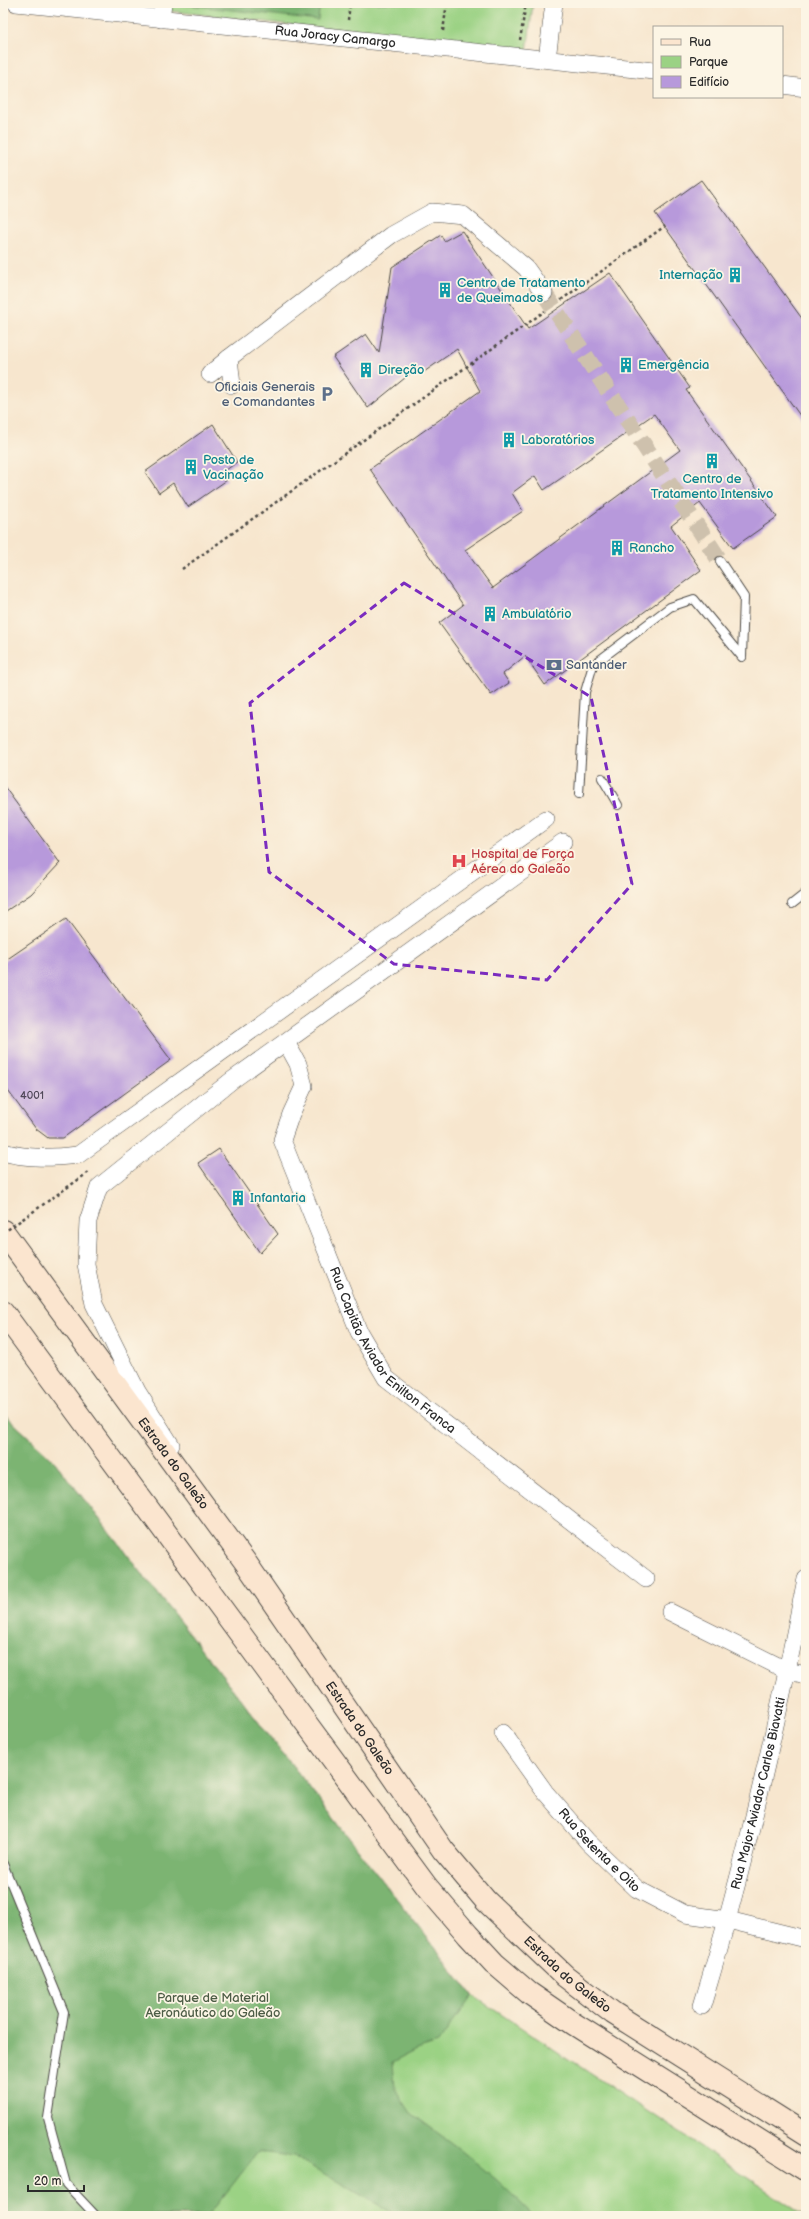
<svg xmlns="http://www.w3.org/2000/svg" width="809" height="2219" font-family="'Balsamiq Sans',sans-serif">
  <rect width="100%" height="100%" fill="#fcf5e5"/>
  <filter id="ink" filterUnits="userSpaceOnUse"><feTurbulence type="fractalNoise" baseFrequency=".025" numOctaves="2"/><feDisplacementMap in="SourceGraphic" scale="8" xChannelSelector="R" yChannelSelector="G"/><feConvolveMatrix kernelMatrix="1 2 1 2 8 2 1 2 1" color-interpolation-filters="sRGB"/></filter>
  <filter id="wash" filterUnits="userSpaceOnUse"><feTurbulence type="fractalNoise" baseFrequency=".012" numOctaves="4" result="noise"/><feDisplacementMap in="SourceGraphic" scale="16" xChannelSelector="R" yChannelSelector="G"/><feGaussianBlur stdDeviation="0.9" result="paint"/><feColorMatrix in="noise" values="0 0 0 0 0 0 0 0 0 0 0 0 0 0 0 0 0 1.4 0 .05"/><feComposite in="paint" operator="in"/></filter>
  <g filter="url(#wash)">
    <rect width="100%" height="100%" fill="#f7e6ce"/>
    <!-- green -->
    <g fill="#9bd284" stroke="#637e58">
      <polygon points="163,3 533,3 527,52 162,10"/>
      <polygon points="3,1413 54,1461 472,1995 805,2216 3,2216"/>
    </g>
    <!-- forest -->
    <g fill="#7cb472" stroke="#54704e">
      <polygon points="172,3 320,3 318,20"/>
      <polygon points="3,1413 54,1461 472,1995 438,2043 416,2050 393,2062 395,2089 411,2113 458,2148 498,2181 534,2216 398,2216 293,2156 258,2152 208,2216 3,2216"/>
    </g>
    <g id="blocks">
      <!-- building -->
      <g fill="#b799db" fill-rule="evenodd">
        <polygon points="701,180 806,324 806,424 655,213"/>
        <path d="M462,231l66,98 82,-56 80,115 -4,2 91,127 -44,31 -33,-45 -29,23 30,44 -156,115 -20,-29 -22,18 6,9 -18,12 -52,-72 24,-18 -93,-136 110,-78 -23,-42 -36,25 -5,-5 -48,39 -35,-51 33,-23 13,19 13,-86 49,-32 3,6zM654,414l26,36 -187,138 -28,-38 58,-39 -11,-18 23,-17 9,14z"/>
        <polygon points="213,424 237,462 222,473 227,480 188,507 173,483 159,493 145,472"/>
        <polygon points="3,785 60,863 31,894 3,913"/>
        <polygon points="66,919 171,1060 63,1138 48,1138 36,1129 3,1084 3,962"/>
        <polygon points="219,1149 278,1234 260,1253 198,1163"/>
      </g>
    </g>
  </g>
  <g filter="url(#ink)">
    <use href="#blocks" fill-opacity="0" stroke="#4a4743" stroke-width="1"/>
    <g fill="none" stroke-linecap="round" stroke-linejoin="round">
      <!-- street-tunnel -->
      <polyline stroke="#cec1ad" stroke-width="17" stroke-dasharray="17 8" stroke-linecap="butt" points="544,293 720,561"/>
      <defs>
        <g id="lane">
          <polyline points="720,561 744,597 742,657"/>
          <polyline points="602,778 618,805"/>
          <polyline points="579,794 585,692 593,665 670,607 694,599 742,657"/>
          <polyline points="792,904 806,893"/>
          <polyline points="3,1864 64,2012 48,2118 66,2184 96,2216"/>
        </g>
        <g id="street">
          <path id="s1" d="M16,3l638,68"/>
          <polyline points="161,19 163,3"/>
          <polyline points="547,59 554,3"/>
          <polyline points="782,85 806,88"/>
          <polyline points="229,358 391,235 432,212 463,215 526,268 544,293"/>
          <polyline points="210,374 229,358 232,385"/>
          <path id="s2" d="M286,1042l12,22 6,22 -13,28 -9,26 77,192 27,46 260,201"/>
          <path d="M3,1152c25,7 49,6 75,3l468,-336"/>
          <polyline points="171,1445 137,1391 94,1304 86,1264 88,1221 99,1187 231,1081 563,842"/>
          <polyline points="670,1612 788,1671 806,1675"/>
          <path id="s3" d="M503,1733l42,59 43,50 49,47 48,25 43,6 78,19"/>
          <path id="s4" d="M702,2006c43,-140 75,-283 104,-427"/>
        </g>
        <g id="secondary">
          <path id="s5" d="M3,1231l243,332 197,287 43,51 79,75 48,37 193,122"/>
          <polyline points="3,1312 427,1887 468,1935 494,1963 529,1993 574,2024 806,2170"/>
        </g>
      </defs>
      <!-- lane casing -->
      <use href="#lane" stroke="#4a4743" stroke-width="10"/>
      <!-- street casing -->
      <use href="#street" stroke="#4a4743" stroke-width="18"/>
      <!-- secondary casing -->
      <use href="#secondary" stroke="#4a4743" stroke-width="24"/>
      <!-- path -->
      <g stroke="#4a4743" stroke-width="2.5" stroke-dasharray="3 3" stroke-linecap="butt">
        <polyline points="348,20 350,3"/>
        <polyline points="443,31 447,3"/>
        <polyline points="520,40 526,3"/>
        <polyline points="561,300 665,226"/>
        <polyline points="182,569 545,311"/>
      </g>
      <!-- lane -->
      <use href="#lane" stroke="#fff" stroke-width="8"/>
      <!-- street -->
      <use href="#street" stroke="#fff" stroke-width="17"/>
      <!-- secondary -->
      <use href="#secondary" stroke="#fbe5cf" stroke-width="22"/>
      <!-- path-bridge -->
      <polyline stroke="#4a4743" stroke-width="2.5" stroke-dasharray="3 3" stroke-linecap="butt" points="3,1233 89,1172"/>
    </g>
  </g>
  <!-- marked area -->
  <path fill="none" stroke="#7b2cbf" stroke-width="3" stroke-dasharray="8 5" stroke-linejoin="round" d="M404,583l187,114 41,187 -85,96 -153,-16 -125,-92 -19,-169z"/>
  <!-- icons -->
  <defs>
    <symbol id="building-bare" viewBox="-9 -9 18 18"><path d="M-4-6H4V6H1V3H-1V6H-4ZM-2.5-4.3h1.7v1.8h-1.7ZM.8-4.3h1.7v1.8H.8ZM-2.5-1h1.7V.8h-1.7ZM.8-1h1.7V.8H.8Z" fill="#0f9aa8" stroke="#fcf5e5" stroke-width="2.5" paint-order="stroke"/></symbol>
    <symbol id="parking-bare" viewBox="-9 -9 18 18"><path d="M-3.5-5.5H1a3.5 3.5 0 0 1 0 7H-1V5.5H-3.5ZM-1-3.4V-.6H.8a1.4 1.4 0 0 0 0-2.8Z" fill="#5c6f8a" stroke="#fcf5e5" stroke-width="2.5" paint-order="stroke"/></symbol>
    <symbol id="bank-bare" viewBox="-9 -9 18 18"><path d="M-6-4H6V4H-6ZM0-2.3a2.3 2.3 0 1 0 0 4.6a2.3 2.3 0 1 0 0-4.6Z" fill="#5c6f8a" stroke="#fcf5e5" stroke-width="2.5" paint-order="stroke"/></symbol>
    <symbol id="hospital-bare" viewBox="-9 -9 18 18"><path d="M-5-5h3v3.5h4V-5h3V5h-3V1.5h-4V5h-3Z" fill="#e0444e" stroke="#fcf5e5" stroke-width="2.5" paint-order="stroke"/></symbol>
  </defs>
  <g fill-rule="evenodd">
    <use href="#building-bare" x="724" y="264" width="22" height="22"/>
    <use href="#building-bare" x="434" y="279" width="22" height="22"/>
    <use href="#building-bare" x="615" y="354" width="22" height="22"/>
    <use href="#building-bare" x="355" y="359" width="22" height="22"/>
    <use href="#parking-bare" x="316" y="383" width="22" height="22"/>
    <use href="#building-bare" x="498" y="429" width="22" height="22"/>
    <use href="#building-bare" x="701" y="450" width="22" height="22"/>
    <use href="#building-bare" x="180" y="456" width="22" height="22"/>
    <use href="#building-bare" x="606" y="537" width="22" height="22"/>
    <use href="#building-bare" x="479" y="603" width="22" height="22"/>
    <use href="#bank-bare" x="543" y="654" width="22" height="22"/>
    <use href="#hospital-bare" x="448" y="850" width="22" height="22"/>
    <use href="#building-bare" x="227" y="1187" width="22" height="22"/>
  </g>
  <g text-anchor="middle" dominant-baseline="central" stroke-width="3.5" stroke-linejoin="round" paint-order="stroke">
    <!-- number labels -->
    <g font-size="11" fill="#4e4657">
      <text x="32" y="1095">4001</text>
    </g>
    <!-- street labels -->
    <g font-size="13" fill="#2b2b2b" stroke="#fcf5e5">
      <text stroke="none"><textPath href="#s1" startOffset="321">Rua Joracy Camargo</textPath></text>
      <text stroke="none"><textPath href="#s2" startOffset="348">Rua Capitão Aviador Enilton Franca</textPath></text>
      <text stroke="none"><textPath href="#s5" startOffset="288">Estrada do Galeão</textPath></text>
      <text stroke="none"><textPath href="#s5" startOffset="612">Estrada do Galeão</textPath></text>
      <text stroke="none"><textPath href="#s4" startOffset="220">Rua Major Aviador Carlos Biavatti</textPath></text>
      <text stroke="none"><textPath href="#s3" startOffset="152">Rua Setenta e Oito</textPath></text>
      <text stroke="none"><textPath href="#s5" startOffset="936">Estrada do Galeão</textPath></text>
    </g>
    <!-- culture labels -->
    <g font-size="13" fill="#0d838f" stroke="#fcf5e5" text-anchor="start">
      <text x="723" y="275" text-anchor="end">Internação</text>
      <text x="457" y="283">Centro de Tratamento<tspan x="457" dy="15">de Queimados</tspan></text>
      <text x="638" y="365">Emergência</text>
      <text x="378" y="370">Direção</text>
      <text x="521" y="440">Laboratórios</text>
      <text x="203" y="460">Posto de<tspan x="203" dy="15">Vacinação</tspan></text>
      <text x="712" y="479" text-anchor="middle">Centro de<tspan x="712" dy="15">Tratamento Intensivo</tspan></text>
      <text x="629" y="548">Rancho</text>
      <text x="502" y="614">Ambulatório</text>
      <text x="250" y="1198">Infantaria</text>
    </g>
    <!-- service labels -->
    <g font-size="13" fill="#4e5e75" stroke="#fcf5e5" text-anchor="end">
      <text x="315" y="387">Oficiais Generais<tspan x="315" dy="15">e Comandantes</tspan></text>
      <text x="566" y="665" text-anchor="start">Santander</text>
    </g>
    <!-- health labels -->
    <g font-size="13" fill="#be3a42" stroke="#fcf5e5" text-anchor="start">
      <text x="471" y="854">Hospital de Força<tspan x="471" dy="15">Aérea do Galeão</tspan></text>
    </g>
    <!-- park labels -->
    <g font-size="13" fill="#4d5d46" stroke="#fcf5e5">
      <text x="213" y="1998">Parque de Material<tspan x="213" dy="15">Aeronáutico do Galeão</tspan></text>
    </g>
  </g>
  <!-- margin -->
  <rect width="809" height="2219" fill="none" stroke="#fcf5e5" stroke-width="16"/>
  <!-- legend -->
  <rect x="653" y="26" width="130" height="72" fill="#fcf5e5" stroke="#a8a49b"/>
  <rect x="661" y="39" width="20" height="6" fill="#fbe5cf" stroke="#a8a49b"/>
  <text x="689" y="46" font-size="12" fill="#2b2b2b">Rua</text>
  <rect x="661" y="56" width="20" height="12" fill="#9bd284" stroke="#a8a49b"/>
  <text x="689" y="66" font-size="12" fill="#2b2b2b">Parque</text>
  <rect x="661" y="76" width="20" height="12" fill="#b799db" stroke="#a8a49b"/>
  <text x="689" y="86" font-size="12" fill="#2b2b2b">Edifício</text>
  <!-- scale -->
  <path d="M28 2185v6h56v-6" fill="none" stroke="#2b2b2b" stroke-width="2"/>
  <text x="34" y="2185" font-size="12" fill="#2b2b2b" stroke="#fcf5e5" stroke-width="3" paint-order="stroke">20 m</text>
</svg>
